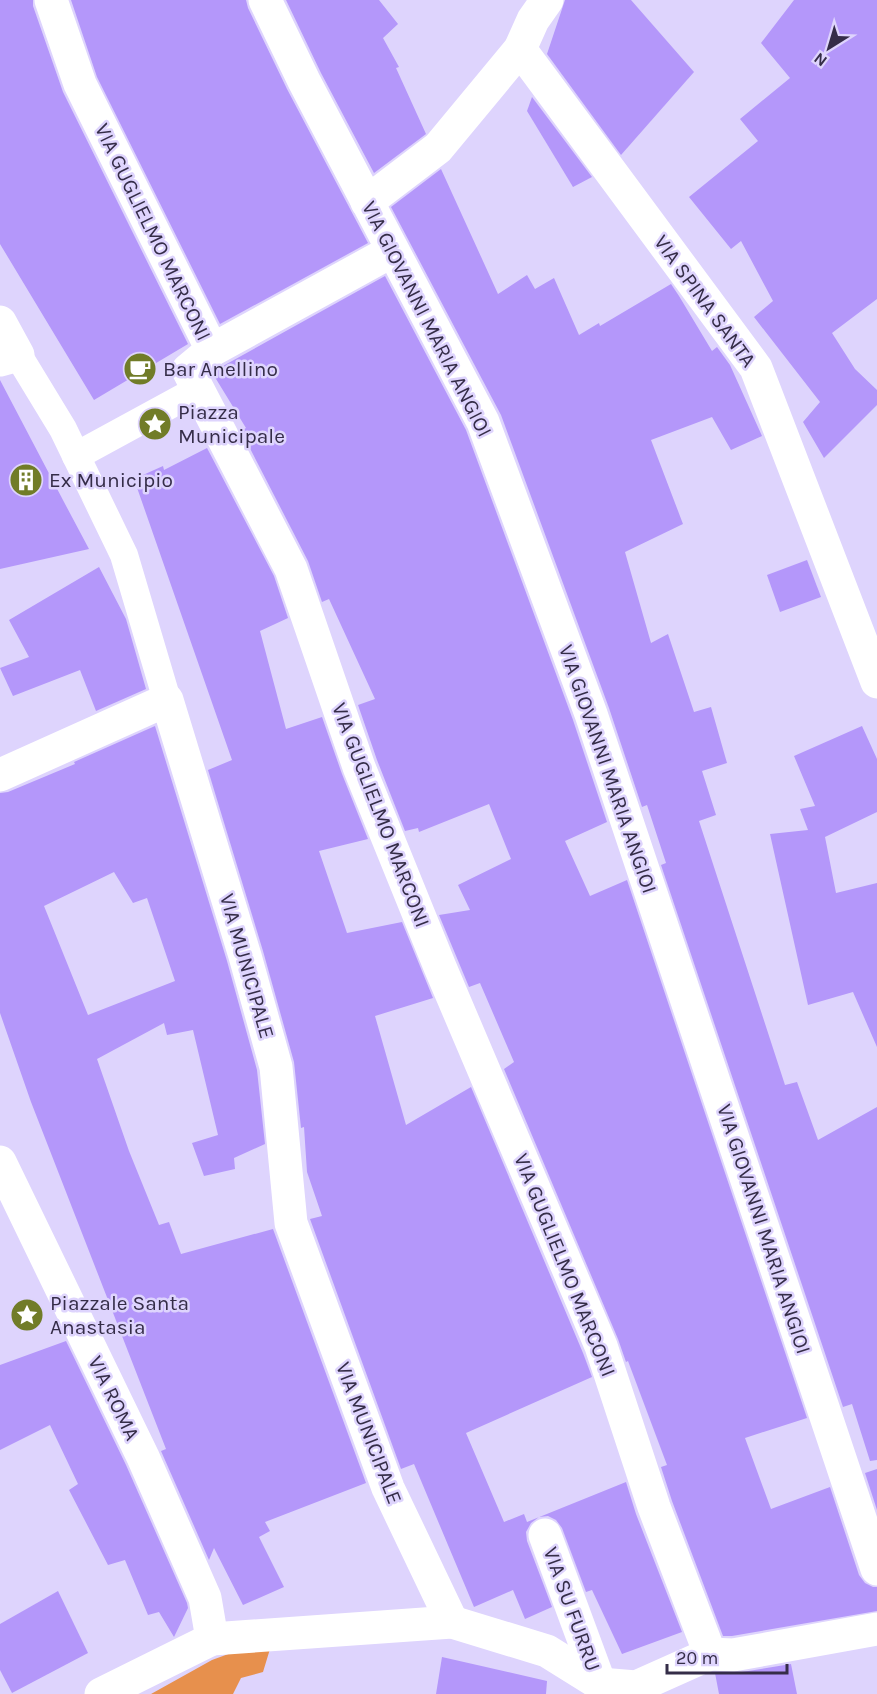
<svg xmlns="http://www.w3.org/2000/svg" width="877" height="1694" font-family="Karla,sans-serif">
  <rect width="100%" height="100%" fill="#ded4fd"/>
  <!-- green -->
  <polygon fill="#e7904d" points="242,1649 270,1649 263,1672 241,1678 233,1694 151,1694 212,1660"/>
  <!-- building -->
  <g fill="#b497fa" fill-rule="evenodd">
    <polygon points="0,0 33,0 33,6 63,92 188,344 94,400 0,244"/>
    <polygon points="71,0 246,0 248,8 287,89 368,243 220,324 97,77"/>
    <polygon points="286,0 379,0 398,24 383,38 399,67 396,68 426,134 374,173 321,73"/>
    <polygon points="565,0 631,0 694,72 621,155 547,54"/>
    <polygon points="794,0 877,0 877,299 832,333 855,369 877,390 877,405 824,458 803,422 820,402 754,317 773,301 741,241 731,249 689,197 758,141 740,119 790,78 761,43"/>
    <polygon points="532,97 592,177 573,187 527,111"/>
    <polygon points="441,169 498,294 527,275 535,289 554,278 579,335 599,323 600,326 671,284 679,296 712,351 717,347 730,365 762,436 731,450 712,417 651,440 683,524 625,552 651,643 668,634 694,712 711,707 727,763 702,771 716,815 699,821 785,1085 797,1082 818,1140 877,1107 877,1460 870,1461 852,1404 843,1407 661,865 666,863 647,805 642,807 609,708 501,415 391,207"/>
    <polygon points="385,276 466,430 573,720 607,822 565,841 590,896 627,880 807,1418 745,1438 771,1509 830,1487 859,1575 865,1583 873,1587 877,1587 877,1611 732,1636 723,1636 672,1501 661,1467 667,1465 628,1361 626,1362 618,1339 504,1069 514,1062 480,983 469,987 439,915 470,910 458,885 511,859 489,804 419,832 418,828 405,831 377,760 358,705 375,699 329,599 322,602 308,561 241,431 246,428 213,374 223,366"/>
    <polygon points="0,380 64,502 89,549 0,569"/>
    <polygon points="207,448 274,576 288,618 260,631 286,729 322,717 342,774 368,839 319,851 347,933 402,922 433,998 375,1016 406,1125 471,1087 583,1353 592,1377 466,1433 504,1522 524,1514 527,1522 626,1482 636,1514 682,1632 622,1654 592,1590 586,1592 562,1528 556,1520 548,1516 539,1517 531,1523 526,1532 527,1541 552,1607 525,1619 513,1590 474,1607 414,1464 401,1469 310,1219 322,1216 307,1172 304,1127 301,1128 294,1062 263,951 208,770 232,760 134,479 163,466 164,470"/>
    <polygon points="807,560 821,597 780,612 767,575"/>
    <polygon points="99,567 126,619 146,689 96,711 80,670 13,696 0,668 29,657 9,620"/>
    <path d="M155,726l72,235 30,109 8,74 -31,14 1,11 -31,7 -12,-33 26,-8 -25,-105 -26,5 -3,-12 -67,36 32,92 30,74 10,-3 12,32 92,-25 93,254 -101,39 5,9 -11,6 25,50 -41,18 -29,-57 -5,12 -48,-109 5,-2 -135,-347 -31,-89v-220l8,-1 67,-28 -1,-2zM114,872l19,31 14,-5 28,83 -87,34 -44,-109z"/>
    <polygon points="862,726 877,759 877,812 825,837 836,893 877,883 877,1047 853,992 808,1005 770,834 808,830 800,809 815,806 794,756"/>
    <polygon points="66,1341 126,1465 187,1603 188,1608 174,1637 159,1612 148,1615 125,1560 108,1565 69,1490 78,1484 50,1425 0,1450 0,1365"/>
    <polygon points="877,1469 877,1510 865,1473"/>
    <polygon points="58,1591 88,1653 12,1693 0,1670 0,1624"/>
    <polygon points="442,1657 547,1681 546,1694 436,1694"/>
    <polygon points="791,1664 797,1694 719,1694 715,1673 736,1673"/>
  </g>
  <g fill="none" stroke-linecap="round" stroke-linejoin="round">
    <!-- pedestrian -->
    <g stroke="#fff" stroke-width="28">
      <polyline points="18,355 63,429 124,555 167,700"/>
      <polyline points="76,456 199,389"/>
    </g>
    <!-- minor -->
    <g stroke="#fff" stroke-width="33">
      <polyline points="51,0 80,84 212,350 188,370 291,569 359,767 440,967 601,1346 654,1507 710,1654"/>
      <polyline points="265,0 304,81 483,422 591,714 877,1569"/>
      <polyline points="520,49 756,368 877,682"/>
      <polyline points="367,202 438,148 520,49 533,20 547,0"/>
      <polyline points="0,322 18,355 0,360"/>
      <polyline points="212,350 392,251"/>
      <polyline points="0,775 167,700 245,956 276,1067 291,1223 388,1488 452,1622"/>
      <polyline points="545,1535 600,1684"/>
      <polyline points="212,1639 452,1622 547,1651 600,1684 636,1687 710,1654 733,1655 877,1629"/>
    </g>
    <!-- tertiary -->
    <polyline stroke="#fff" stroke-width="33" points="0,1162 143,1457 205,1598 212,1639 101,1694"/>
  </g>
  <!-- icons -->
  <defs>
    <symbol id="cafe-disc" viewBox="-11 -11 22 22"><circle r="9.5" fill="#717c28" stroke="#ded4fd"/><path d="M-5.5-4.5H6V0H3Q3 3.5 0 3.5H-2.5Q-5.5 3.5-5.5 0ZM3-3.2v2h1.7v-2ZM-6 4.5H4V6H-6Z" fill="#fff"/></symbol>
    <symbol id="sight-disc" viewBox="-11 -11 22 22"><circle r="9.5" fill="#717c28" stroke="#ded4fd"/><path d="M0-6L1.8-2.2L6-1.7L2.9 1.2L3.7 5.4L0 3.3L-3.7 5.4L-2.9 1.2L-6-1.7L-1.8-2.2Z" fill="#fff"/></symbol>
    <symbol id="building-disc" viewBox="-11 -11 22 22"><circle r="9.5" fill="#717c28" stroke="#ded4fd"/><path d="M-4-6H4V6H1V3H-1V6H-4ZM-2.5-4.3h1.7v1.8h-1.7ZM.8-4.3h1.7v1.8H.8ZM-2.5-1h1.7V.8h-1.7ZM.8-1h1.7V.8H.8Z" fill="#fff"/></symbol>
  </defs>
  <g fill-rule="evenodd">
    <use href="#cafe-disc" x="121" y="350" width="38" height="38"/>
    <use href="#sight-disc" x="136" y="405" width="38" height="38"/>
    <use href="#building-disc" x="7" y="461" width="38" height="38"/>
    <use href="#sight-disc" x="8" y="1296" width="38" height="38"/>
  </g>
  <g text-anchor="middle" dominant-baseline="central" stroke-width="5" stroke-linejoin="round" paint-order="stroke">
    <!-- street labels -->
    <g font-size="21" fill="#352d48" stroke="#ded4fd">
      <text transform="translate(153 232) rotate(64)">VIA GUGLIELMO MARCONI</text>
      <text transform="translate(705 301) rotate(54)">VIA SPINA SANTA</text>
      <text transform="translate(427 319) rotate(63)">VIA GIOVANNI MARIA ANGIOI</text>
      <text transform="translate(608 769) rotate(71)">VIA GIOVANNI MARIA ANGIOI</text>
      <text transform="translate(381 815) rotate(69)">VIA GUGLIELMO MARCONI</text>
      <text transform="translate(247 966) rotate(74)">VIA MUNICIPALE</text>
      <text transform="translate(764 1229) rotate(72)">VIA GIOVANNI MARIA ANGIOI</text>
      <text transform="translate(565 1265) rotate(68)">VIA GUGLIELMO MARCONI</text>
      <text transform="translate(114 1398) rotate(64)">VIA ROMA</text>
      <text transform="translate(369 1433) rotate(69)">VIA MUNICIPALE</text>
      <text transform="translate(572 1609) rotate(70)">VIA SU FURRU</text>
    </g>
    <!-- poi labels -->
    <g font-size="21" fill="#352d48" stroke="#ded4fd" text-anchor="start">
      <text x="163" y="369">Bar Anellino</text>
      <text x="178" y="412">Piazza<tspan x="178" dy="24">Municipale</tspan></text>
      <text x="49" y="480">Ex Municipio</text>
      <text x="50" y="1303">Piazzale Santa<tspan x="50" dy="24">Anastasia</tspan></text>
    </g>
  </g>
  <!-- north arrow -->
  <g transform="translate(829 48) rotate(217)" stroke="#ded4fd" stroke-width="4.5" paint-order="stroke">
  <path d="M0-4.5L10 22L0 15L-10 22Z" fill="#352d48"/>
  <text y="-9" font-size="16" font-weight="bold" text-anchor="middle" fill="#352d48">N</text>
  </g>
  <!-- scale -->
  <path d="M667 1664v9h120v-9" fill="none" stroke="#352d48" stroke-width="3"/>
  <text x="676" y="1664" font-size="18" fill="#352d48" stroke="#ded4fd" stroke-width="4.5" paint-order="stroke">20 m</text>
</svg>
